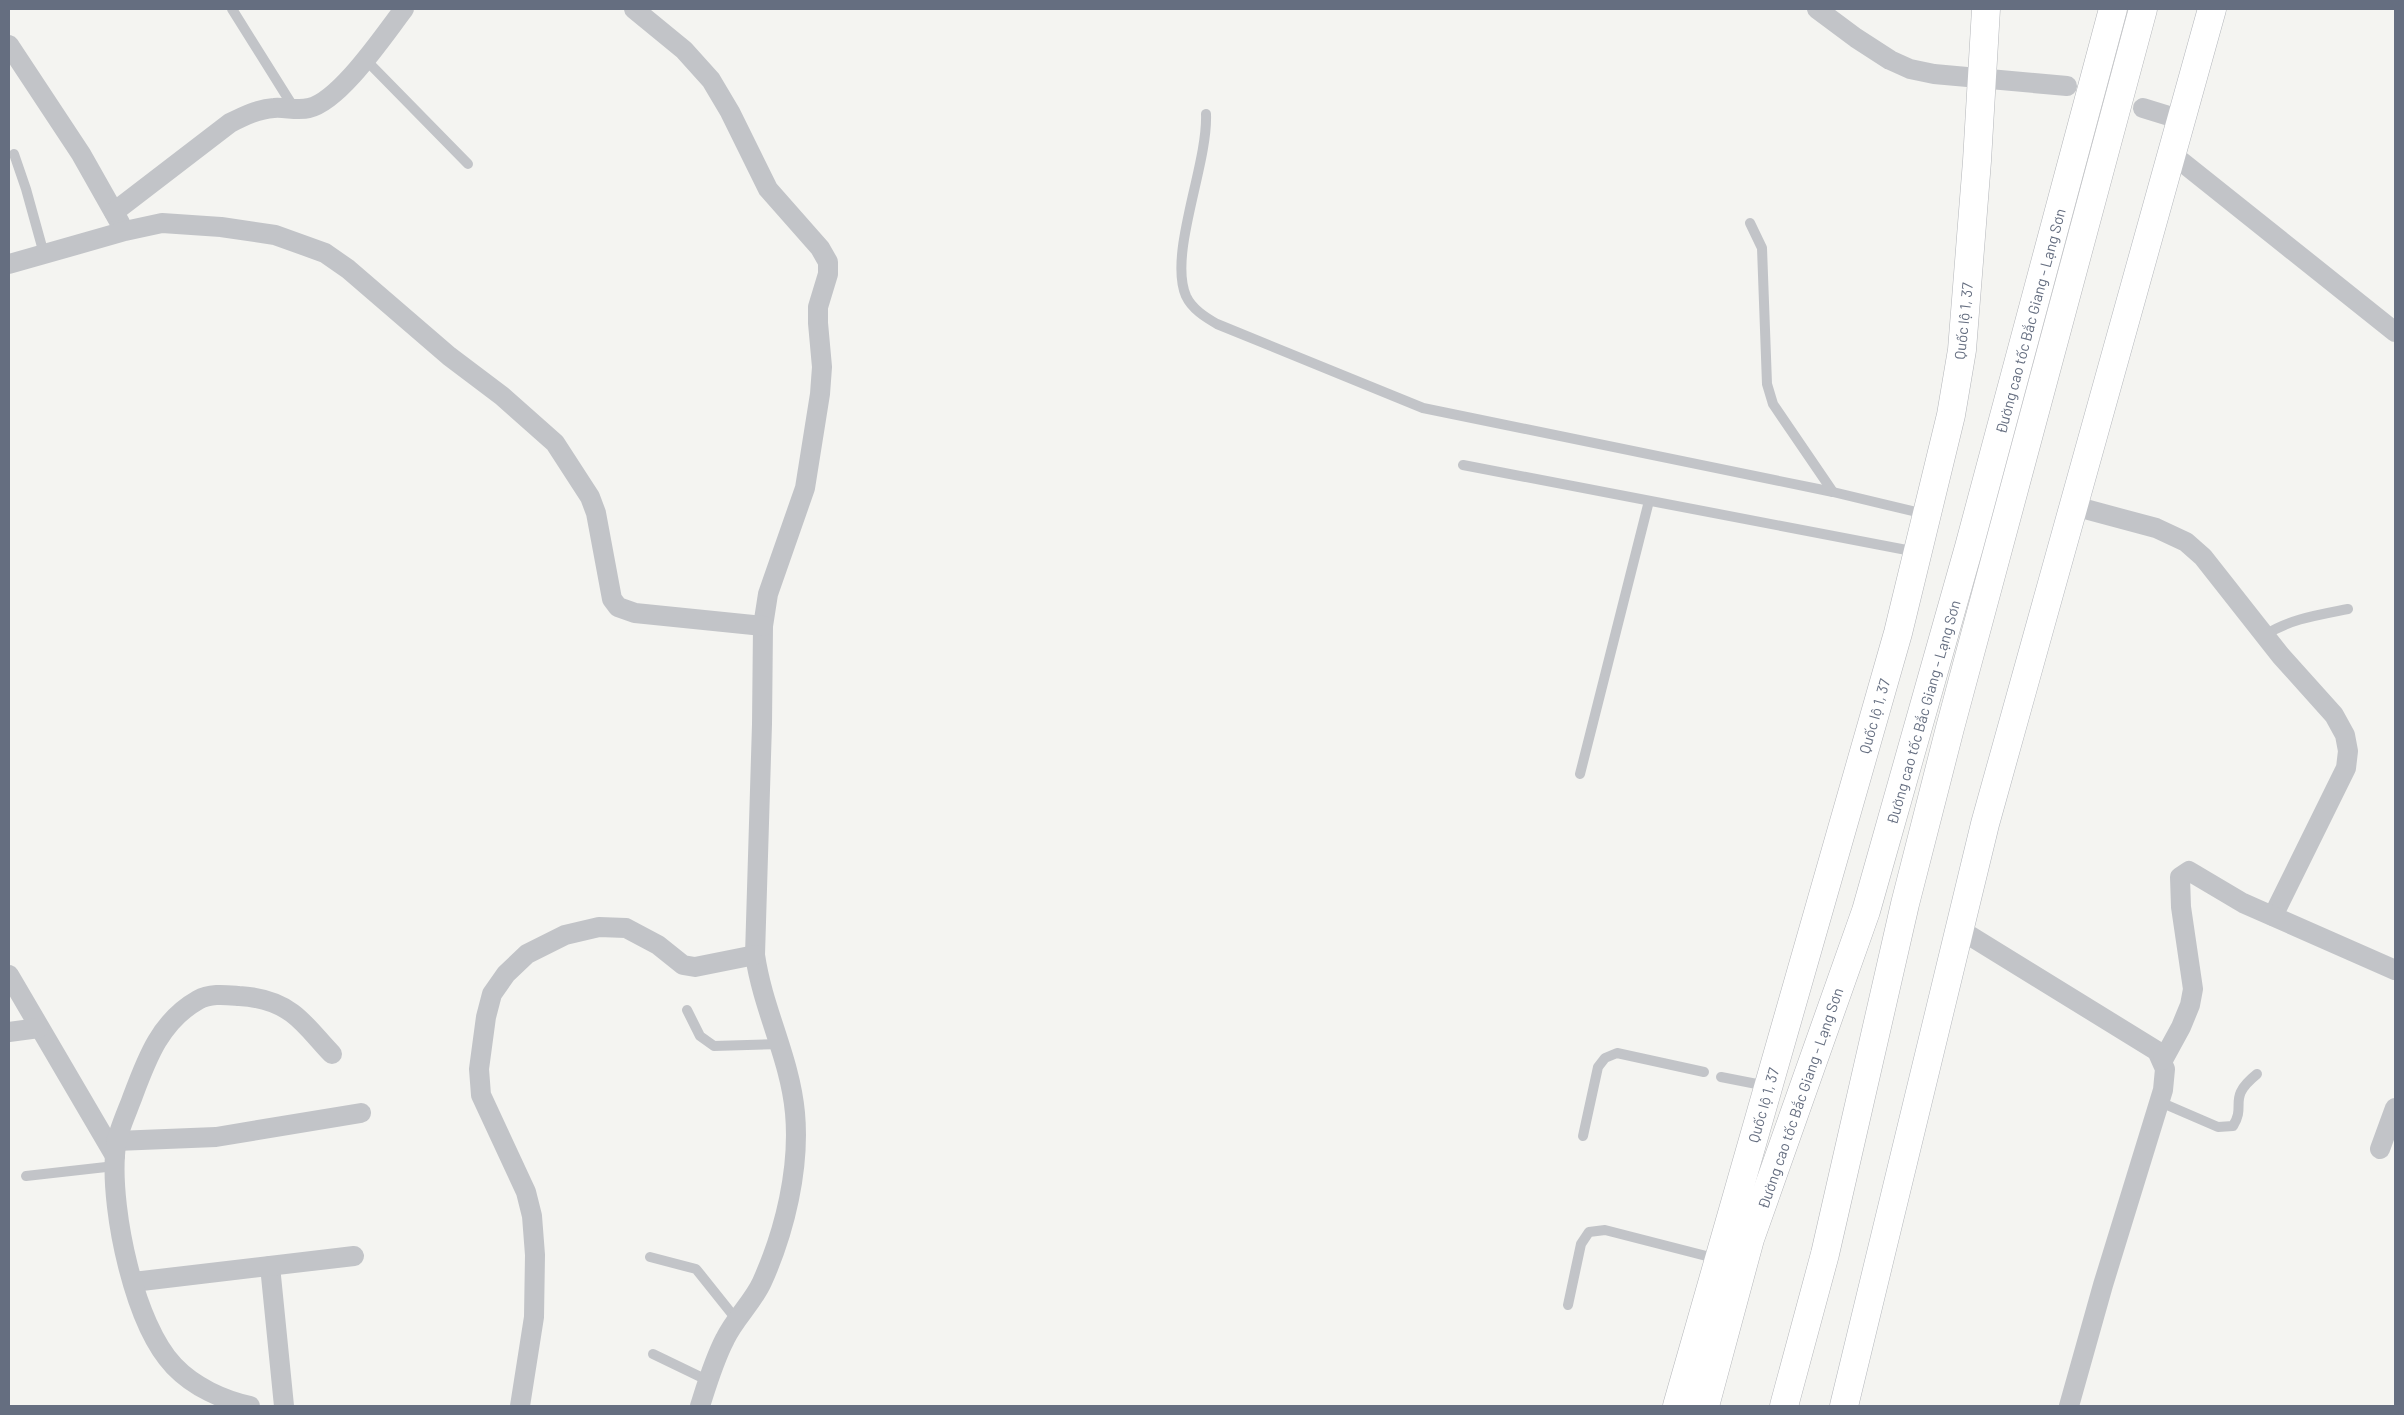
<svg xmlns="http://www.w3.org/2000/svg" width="2404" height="1415" font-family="Barlow,sans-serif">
  <rect width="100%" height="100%" fill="#f4f4f1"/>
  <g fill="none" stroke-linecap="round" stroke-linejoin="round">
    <defs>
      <polyline id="secondary" points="1844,1406 1985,824 2212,9"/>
      <g id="highway">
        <polyline points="1677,1406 1898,633 1951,415 1962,350 1977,161 1986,9"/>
        <polyline points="1705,1406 1750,1239 1866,911 1969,547 2113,9"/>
        <polyline points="1784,1406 1825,1254 1905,904 1950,728 2143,9"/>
      </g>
    </defs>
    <!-- secondary casing -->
    <use href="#secondary" stroke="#b4b7bc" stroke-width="29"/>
    <!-- highway casing -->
    <use href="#highway" stroke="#b4b6ba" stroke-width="29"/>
    <!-- lane -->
    <g stroke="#c2c4c8" stroke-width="10">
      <polyline points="232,9 294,108"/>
      <polyline points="365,59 468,164"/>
      <path d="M1206,114c2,51 -38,140 -20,182 6,13 19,21 31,28l206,84 410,84 92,22"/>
      <polyline points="14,154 26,189 44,254"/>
      <polyline points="1750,223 1762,248 1767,384 1773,404 1833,492"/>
      <polyline points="1463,465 1917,552"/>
      <path d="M2265,635c25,-16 53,-20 83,-26"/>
      <polyline points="1580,774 1649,501"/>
      <polyline points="687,1010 700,1036 714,1046 781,1044"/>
      <polyline points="1721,1077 1767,1086"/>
      <path d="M2160,1102l58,25 15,-1c14,-22 -7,-27 24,-52"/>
      <polyline points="1583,1136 1598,1067 1605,1058 1617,1053 1704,1072"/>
      <polyline points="26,1176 115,1166"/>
      <polyline points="650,1257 696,1269 736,1319"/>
      <polyline points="1568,1305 1581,1244 1589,1232 1605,1230 1718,1259"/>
      <polyline points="653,1354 709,1381"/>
    </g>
    <!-- street -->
    <g stroke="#c2c4c8" stroke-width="20">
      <path d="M634,9l50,41 27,30 19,32 38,77 52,59 8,14v12l-10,33v16l4,44 -2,27 -15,94 -37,106 -5,32 -1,98 -7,231c8,55 35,103 40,158 5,55 -10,118 -33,169 -9,20 -27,36 -37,57 -11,21 -18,45 -25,67"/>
      <polyline points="1817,9 1856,38 1890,60 1910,69 1934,74 2067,86"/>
      <polyline points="9,45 81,154 120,223"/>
      <polyline points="2143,108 2182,120"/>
      <polyline points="2172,154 2395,332"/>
      <path d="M114,212l116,-89c14,-7 28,-14 44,-15 11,-1 24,3 35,0 31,-7 75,-73 95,-99"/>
      <polyline points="9,264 125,231 162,223 221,227 275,235 325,253 348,269 449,356 502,396 555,443 590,497 596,513 612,599 618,607 635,613 763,626"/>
      <polyline points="2074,506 2156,528 2186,542 2203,557 2281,656 2334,715 2345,735 2348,751 2346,768 2273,916"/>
      <polyline points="1959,929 2157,1051 2165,1069 2163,1090 2103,1285 2069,1406"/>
      <polyline points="9,975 115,1156"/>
      <polyline points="9,1032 39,1028"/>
      <polyline points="2163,1060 2181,1027 2190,1005 2193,989 2181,907 2180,877 2189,871 2243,903 2395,970"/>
      <polyline points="116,1141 216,1137 361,1113"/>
      <polyline points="2380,1149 2395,1108"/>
      <polyline points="270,1266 284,1406"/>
      <polyline points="133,1282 354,1256"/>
      <path d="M250,1406c-27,-6 -56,-19 -76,-40 -40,-42 -63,-154 -59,-211 1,-19 9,-36 16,-54 15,-40 28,-79 67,-101 12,-7 28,-5 41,-4 19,1 38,6 53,17 15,11 27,28 40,41"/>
      <polyline points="520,1406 534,1317 535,1255 532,1216 526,1192 481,1095 479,1069 486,1017 492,994 506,974 527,954 565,935 599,927 626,928 658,945 683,965 695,967 755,955"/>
    </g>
    <!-- secondary -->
    <use href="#secondary" stroke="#fff" stroke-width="28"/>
    <!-- highway -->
    <use href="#highway" stroke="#fff" stroke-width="28"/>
  </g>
  <g text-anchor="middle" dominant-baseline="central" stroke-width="5" stroke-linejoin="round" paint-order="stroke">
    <!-- street labels -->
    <g font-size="15" fill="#656e80" stroke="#fff">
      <text transform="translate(1963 321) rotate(-84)">Quốc lộ 1, 37</text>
      <text transform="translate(2030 321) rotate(-75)">Đường cao tốc Bắc Giang - Lạng Sơn</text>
      <text transform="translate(1923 712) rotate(-74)">Đường cao tốc Bắc Giang - Lạng Sơn</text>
      <text transform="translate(1874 716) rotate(-74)">Quốc lộ 1, 37</text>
      <text transform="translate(1800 1098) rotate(-71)">Đường cao tốc Bắc Giang - Lạng Sơn</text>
      <text transform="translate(1763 1105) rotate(-74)">Quốc lộ 1, 37</text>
    </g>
  </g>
  <!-- border -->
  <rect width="2404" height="1415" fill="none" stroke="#656e80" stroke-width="20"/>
</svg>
